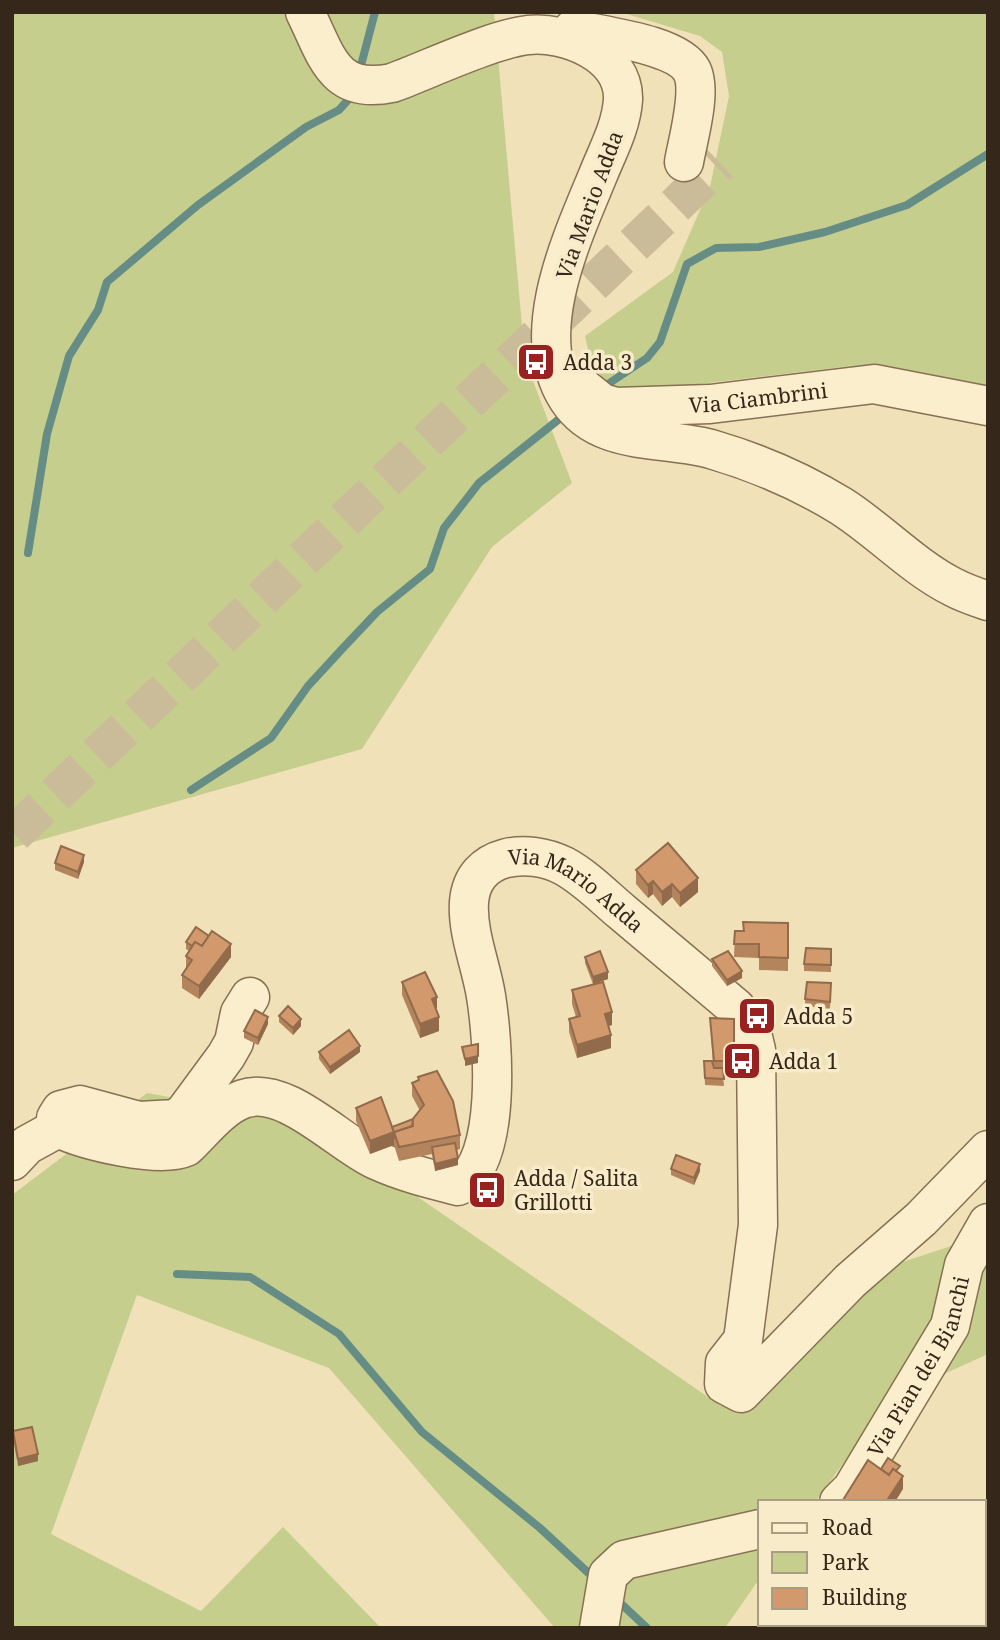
<svg xmlns="http://www.w3.org/2000/svg" width="1000" height="1640" font-family="'Noto Serif',serif">
  <rect width="100%" height="100%" fill="#f0e1b9"/>
  <!-- green -->
  <g fill="#c5ce8d">
    <polygon points="12,12 494,12 525,360 572,483 492,547 362,749 12,848"/>
    <polygon points="620,12 988,12 988,390 941,377 851,366 682,386 610,387 591,363 585,336 673,272 710,187 729,96 722,52 700,36"/>
    <polygon points="147,1093 309,1122 721,1406 743,1403 878,1270 988,1234 988,1354 891,1398 815,1502 760,1502 760,1578 725,1628 555,1628 329,1368 137,1295 51,1534 201,1611 283,1527 381,1628 12,1628 12,1195"/>
  </g>
  <g fill="none" stroke-linecap="round" stroke-linejoin="round">
    <!-- stream -->
    <g stroke="#668d85" stroke-width="8">
      <polyline points="359,73 375,12"/>
      <polyline points="602,388 647,358 660,342 687,264 716,248 759,247 825,232 907,205 988,154"/>
      <polyline points="28,553 47,434 69,356 98,310 107,282 198,205 306,127 339,110 355,92"/>
      <polyline points="191,790 271,738 308,686 343,648 377,612 430,569 444,528 479,483 568,412"/>
      <polyline points="177,1274 250,1277 339,1334 422,1432 540,1528 596,1580"/>
      <polyline points="616,1599 647,1628"/>
    </g>
    <!-- minor-tunnel -->
    <polyline stroke="#cbbc99" stroke-width="38" stroke-dasharray="38 19" stroke-linecap="butt" points="14,834 720,163"/>
    <defs>
      <g id="minor">
        <path d="M305,12c22,44 28,83 87,71 38,-14 98,-43 136,-48 37,-4 97,19 95,65 -2,27 -15,50 -25,75 -26,63 -72,160 -30,224 32,49 98,36 146,51 44,13 88,32 127,56 38,24 72,61 112,81 11,6 23,10 35,14"/>
        <path d="M573,29c29,7 105,15 119,42 10,21 -4,68 -8,91"/>
        <path id="s1" d="M581,386l21,17 14,4 94,-3 164,-20 114,22"/>
        <path id="s2" d="M250,997l-10,16 -6,29 -8,14 -42,57 -9,6 -36,2 -59,-16 -19,5 -5,8 2,10c27,13 102,31 128,19 17,-16 35,-40 57,-48 42,-15 97,45 133,61 26,12 54,19 82,26 45,-24 35,-146 28,-190 -5,-31 -19,-63 -17,-94 4,-50 60,-54 95,-36 22,12 40,31 58,46 38,32 76,64 114,96l15,21 5,21 2,175 -15,115 -18,23 -1,21 17,9 109,-112 71,-62 67,-69"/>
        <polyline points="12,1161 27,1145 58,1128"/>
        <path id="s3" d="M839,1502l13,-13 98,-163 14,-61 24,-42"/>
        <polyline points="599,1628 608,1575 624,1560 760,1529"/>
      </g>
    </defs>
    <!-- minor casing -->
    <use href="#minor" stroke="#877053" stroke-width="41"/>
    <!-- minor -->
    <use href="#minor" stroke="#fbeecc" stroke-width="38"/>
  </g>
  <!-- wall -->
  <g fill="#b4845d">
    <polygon points="84,862 78,879 55,870 55,863"/>
    <polygon points="636,870 698,892 680,907 672,897 662,906 653,894 648,898 636,884"/>
    <polygon points="788,923 788,971 759,970 759,958 734,957 735,931"/>
    <polygon points="186,942 231,957 199,999 182,988 182,975 186,969 186,956 189,951 186,949"/>
    <polygon points="831,949 831,972 804,971 804,964"/>
    <polygon points="585,957 608,979 593,984 585,963"/>
    <polygon points="712,959 742,978 727,986 712,966"/>
    <polygon points="402,982 436,1010 439,1031 420,1038 402,995"/>
    <polygon points="831,983 830,1009 805,1006 805,999"/>
    <polygon points="572,990 612,1025 608,1026 611,1048 577,1058 569,1032 569,1019 576,1017 572,1004"/>
    <polygon points="279,1016 301,1026 293,1035 279,1022"/>
    <polygon points="710,1018 734,1019 734,1075 723,1075 724,1086 705,1085 704,1061 713,1065"/>
    <polygon points="268,1024 258,1045 244,1038 244,1031"/>
    <polygon points="319,1052 360,1052 330,1074 319,1059"/>
    <polygon points="418,1077 460,1135 460,1149 457,1150 458,1165 435,1171 432,1154 399,1161 394,1145 370,1154 356,1121 356,1108 392,1127 413,1119 420,1111 412,1096 412,1083 418,1081"/>
    <polygon points="671,1169 700,1171 694,1185 671,1175"/>
    <polygon points="13,1431 38,1461 18,1466 13,1437"/>
  </g>
  <!-- shaded-wall -->
  <g fill="#926b4c">
    <polygon points="84,855 84,862 78,879 78,872"/>
    <polygon points="698,878 698,892 680,907 680,893"/>
    <polygon points="653,881 653,894 648,898 648,885"/>
    <polygon points="672,884 672,897 662,906 662,892"/>
    <polygon points="231,944 231,957 199,999 199,986"/>
    <polygon points="742,971 742,978 727,986 727,980"/>
    <polygon points="608,972 608,979 593,984 593,977"/>
    <polygon points="437,997 437,1010 432,999"/>
    <polygon points="612,1012 612,1025 605,1027 605,1014"/>
    <polygon points="268,1017 268,1024 258,1045 258,1038"/>
    <polygon points="439,1017 439,1031 420,1038 420,1024"/>
    <polygon points="301,1019 301,1026 293,1035 293,1028"/>
    <polygon points="611,1035 611,1048 577,1058 577,1045"/>
    <polygon points="360,1046 360,1052 330,1074 330,1067"/>
    <polygon points="478,1056 478,1063 465,1066 465,1059"/>
    <polygon points="394,1132 394,1145 370,1154 370,1141"/>
    <polygon points="458,1158 458,1165 435,1171 435,1164"/>
    <polygon points="700,1164 700,1171 694,1185 694,1178"/>
    <polygon points="38,1454 38,1461 18,1466 18,1459"/>
    <polygon points="903,1476 903,1489 895,1502 886,1502"/>
  </g>
  <!-- building -->
  <g fill="#d1996c" stroke="#926b4c" stroke-width="2">
    <polygon points="668,843 698,878 680,893 672,884 662,892 653,881 648,885 636,870"/>
    <polygon points="61,846 84,855 78,872 55,863"/>
    <polygon points="743,922 788,923 788,958 759,957 759,944 734,944 735,931 744,931"/>
    <polygon points="196,927 209,936 202,946 195,942 192,946 186,942"/>
    <polygon points="212,931 231,944 199,986 182,975 192,960 186,956 195,942 202,946"/>
    <polygon points="806,948 831,949 831,965 804,964"/>
    <polygon points="600,951 608,972 593,977 585,957"/>
    <polygon points="728,951 742,971 727,980 712,959"/>
    <polygon points="425,972 437,997 432,999 439,1017 420,1024 402,982"/>
    <polygon points="603,982 612,1012 605,1014 611,1035 577,1045 569,1019 580,1016 572,990"/>
    <polygon points="807,982 831,983 830,1002 805,999"/>
    <polygon points="288,1006 301,1019 293,1028 279,1016"/>
    <polygon points="255,1010 268,1017 258,1038 244,1031"/>
    <polygon points="710,1018 734,1019 734,1061 714,1061"/>
    <polygon points="349,1030 360,1046 330,1067 319,1052"/>
    <polygon points="478,1044 478,1056 465,1059 462,1047"/>
    <polygon points="704,1061 712,1061 714,1068 723,1068 724,1079 705,1078"/>
    <polygon points="437,1071 453,1101 460,1135 399,1147 394,1132 413,1126 412,1120 424,1105 412,1083 419,1080 418,1077"/>
    <polygon points="381,1097 394,1132 370,1141 356,1108"/>
    <polygon points="413,1119 412,1126 394,1132 394,1139 394,1132 392,1127"/>
    <polygon points="455,1143 458,1158 435,1164 432,1147"/>
    <polygon points="676,1155 700,1164 694,1178 671,1169"/>
    <polygon points="32,1427 38,1454 18,1459 13,1431"/>
    <polygon points="888,1458 900,1466 896,1471 893,1469 889,1475 881,1469"/>
    <polygon points="868,1460 889,1475 893,1469 903,1476 886,1502 846,1502 843,1500"/>
  </g>
  <!-- icons -->
  <defs>
    <symbol id="bus-square" viewBox="-11 -11 22 22"><rect x="-9" y="-9" width="18" height="18" rx="4" fill="#992220" stroke="#f7ebc9"/><path d="M-5-6H5V4H4V6H2V4H-2V6H-4V4H-5ZM-3.5-4V0h7V-4ZM-3.5 1.2v1.5H-2V1.2ZM2 1.2v1.5H3.5V1.2Z" fill="#fff"/></symbol>
  </defs>
  <g fill-rule="evenodd">
    <use href="#bus-square" x="514" y="340" width="44" height="44"/>
    <use href="#bus-square" x="735" y="994" width="44" height="44"/>
    <use href="#bus-square" x="720" y="1039" width="44" height="44"/>
    <use href="#bus-square" x="465" y="1168" width="44" height="44"/>
  </g>
  <g text-anchor="middle" dominant-baseline="central" stroke-width="7" stroke-linejoin="round" paint-order="stroke">
    <!-- street labels -->
    <g font-size="21" fill="#352719" stroke="#f7ebc9">
      <text transform="translate(589 205) rotate(-70)">Via Mario Adda</text>
      <text stroke="none"><textPath href="#s1" startOffset="184">Via Ciambrini</textPath></text>
      <text stroke="none"><textPath href="#s2" startOffset="1164">Via Mario Adda</textPath></text>
      <text stroke="none"><textPath href="#s3" startOffset="159">Via Pian dei Bianchi</textPath></text>
    </g>
    <!-- poi labels -->
    <g font-size="21" fill="#352719" stroke="#f7ebc9" text-anchor="start">
      <text x="563" y="362">Adda 3</text>
      <text x="784" y="1016">Adda 5</text>
      <text x="769" y="1061">Adda 1</text>
      <text x="514" y="1178">Adda / Salita<tspan x="514" dy="24">Grillotti</tspan></text>
    </g>
  </g>
  <!-- border -->
  <rect width="1000" height="1640" fill="none" stroke="#352719" stroke-width="28"/>
  <!-- legend -->
  <rect x="758" y="1500" width="228" height="126" fill="#f7ebc9" stroke="#a99d83" stroke-width="2"/>
  <rect x="772" y="1523" width="35" height="10" fill="#fbeecc" stroke="#a99d83" stroke-width="2"/>
  <text x="822" y="1535" font-size="21" fill="#352719">Road</text>
  <rect x="772" y="1552" width="35" height="21" fill="#c5ce8d" stroke="#a99d83" stroke-width="2"/>
  <text x="822" y="1570" font-size="21" fill="#352719">Park</text>
  <rect x="772" y="1588" width="35" height="21" fill="#d1996c" stroke="#a99d83" stroke-width="2"/>
  <text x="822" y="1605" font-size="21" fill="#352719">Building</text>
</svg>
